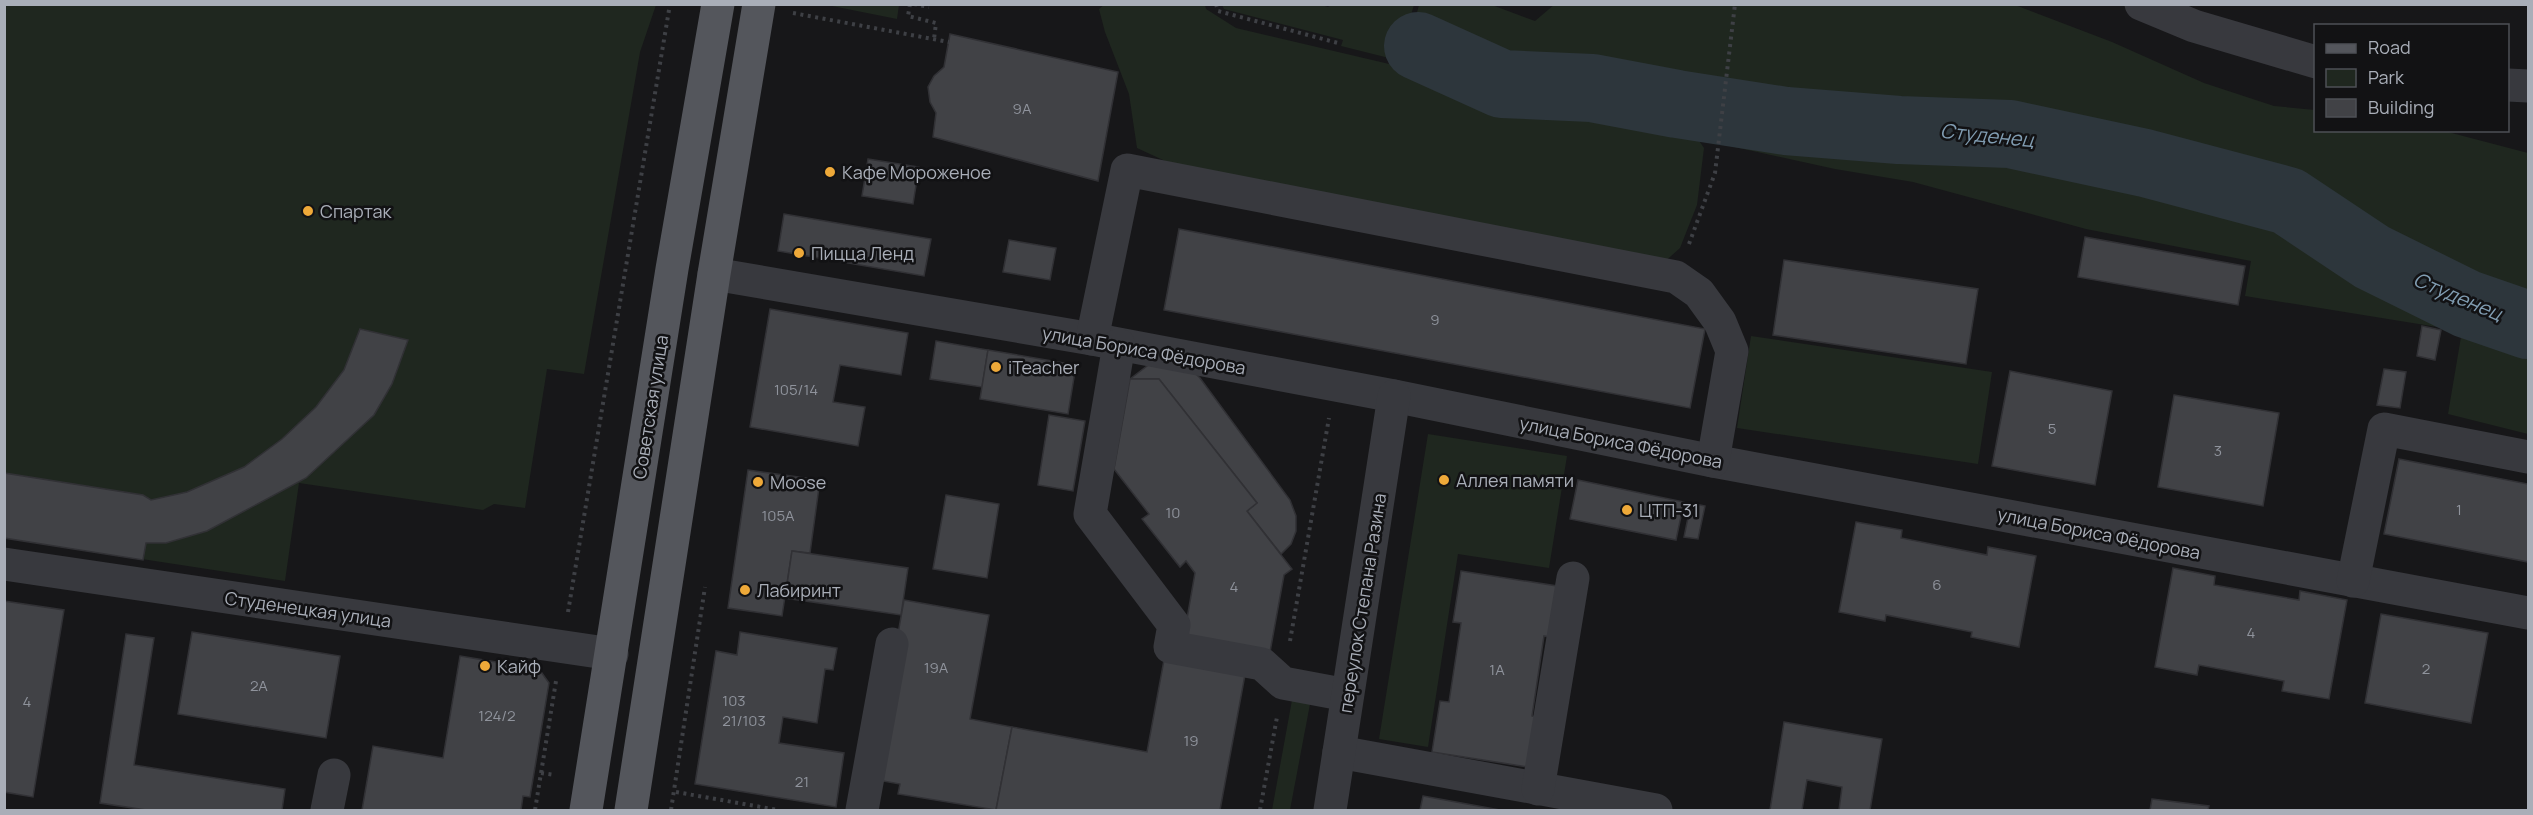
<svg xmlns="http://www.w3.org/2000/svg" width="2533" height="815" font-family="Manrope,sans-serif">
  <rect width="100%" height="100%" fill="#171719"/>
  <!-- green -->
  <g fill="#1f271f">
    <polygon points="822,4 899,4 899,5 897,19"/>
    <polygon points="1105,4 1205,5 1206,9 1236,28 1402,67 1419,5 1492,5 1535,21 1555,4 2015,5 2112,42 2204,83 2274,106 2315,110 2316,130 2444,131 2528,153 2528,434 2448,414 2462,331 2245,296 2251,261 2086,229 1913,182 1835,169 1698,139 1704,148 1697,205 1680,248 1661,265 1189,172 1137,148 1129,94 1105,32 1099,9"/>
    <polygon points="1319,4 1328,7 1332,4 1414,5 1397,60 1341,46 1343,40 1224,9 1222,5"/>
    <polygon points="4,5 656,5 640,52 584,374 547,369 525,508 494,504 483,510 299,483 285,581 5,538"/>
    <polygon points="1751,336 1992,372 1978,464 1737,428"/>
    <polygon points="1428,434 1567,456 1549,568 1458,554 1428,747 1379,739"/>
    <polygon points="1292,700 1310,704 1290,810 1272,810"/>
  </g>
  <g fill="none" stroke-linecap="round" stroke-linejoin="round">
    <!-- river -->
    <polyline stroke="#2d363c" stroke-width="68" points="1418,46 1502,84 1592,88 1677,104 1786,121 1899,130 2010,134 2145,163 2288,201 2372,257 2467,304 2528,325"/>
  </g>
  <!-- building -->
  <g fill="#414246" stroke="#313135" stroke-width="1.5">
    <polygon points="950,34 1118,72 1098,181 933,137 936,113 930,102 928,87 934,76 944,67"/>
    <polygon points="868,159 919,167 913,204 862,196"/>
    <polygon points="784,214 931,239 924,276 778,251"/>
    <polygon points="1179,229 1705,329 1690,408 1164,310"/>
    <polygon points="2085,237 2245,266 2238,305 2078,277"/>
    <polygon points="1009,240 1056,248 1050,280 1003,272"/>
    <polygon points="1784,260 1978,289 1966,364 1773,335"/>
    <polygon points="770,309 908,333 901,375 840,365 833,402 865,407 858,446 750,427"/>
    <polygon points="2422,326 2441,330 2435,360 2417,356"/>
    <polygon points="360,329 408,340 392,384 374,415 306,478 207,531 166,543 146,543 143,560 4,538 4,473 143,495 151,500 187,492 244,467 282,439 316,407 344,370"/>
    <polygon points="936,341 988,350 982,387 930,379"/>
    <polygon points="988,350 1076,365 1068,414 980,399"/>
    <polygon points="1151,363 1189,367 1200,378 1290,500 1296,516 1296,531 1291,544 1281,554 1247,511 1257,503 1159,379 1130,379"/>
    <polygon points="2384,369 2406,372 2400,408 2377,405"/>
    <polygon points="2010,371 2112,391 2095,485 1992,466"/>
    <polygon points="1130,379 1159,379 1257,503 1247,511 1292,569 1284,575 1268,663 1182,647 1195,573 1186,561 1180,567 1142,519 1149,514 1114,469"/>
    <polygon points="2174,395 2279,413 2263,506 2158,487"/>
    <polygon points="1049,415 1085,421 1073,491 1038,485"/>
    <polygon points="2399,459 2528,484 2528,562 2384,534"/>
    <polygon points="748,470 820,480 810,553 792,551 782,616 728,608"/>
    <polygon points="1578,480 1684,502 1676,540 1570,519"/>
    <polygon points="946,495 999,504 987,578 933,569"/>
    <polygon points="1691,503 1705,506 1698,539 1684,537"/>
    <polygon points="1856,522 1902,530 1901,538 1987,555 1988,547 2036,556 2019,647 1971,637 1972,632 1886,615 1885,621 1839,612"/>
    <polygon points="792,551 908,568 901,615 785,598"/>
    <polygon points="2173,568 2215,576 2214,585 2299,600 2300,591 2347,600 2329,699 2282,691 2284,681 2199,665 2197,675 2155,667"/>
    <polygon points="1461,571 1557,586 1549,637 1544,636 1532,716 1536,717 1528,767 1432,752 1440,701 1449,702 1461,623 1453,622"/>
    <polygon points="904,600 989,615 970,719 1012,727 996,810 898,794 900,784 872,779"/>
    <polygon points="4,601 64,610 33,797 4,792"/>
    <polygon points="2381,614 2488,633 2471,723 2365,703"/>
    <polygon points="192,632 340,656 326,738 178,714"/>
    <polygon points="740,632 837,648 833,670 825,669 817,723 783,717 779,743 844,753 836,807 695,784 716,651 737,655"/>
    <polygon points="126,634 154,638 134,765 285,789 282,810 146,810 100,803"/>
    <polygon points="1166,649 1247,664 1220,810 996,810 1012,727 1147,752"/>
    <polygon points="460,656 539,669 549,683 530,797 523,796 521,810 362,810 373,746 443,758"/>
    <polygon points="1784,722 1882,739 1870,810 1839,810 1842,787 1807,780 1802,810 1770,810"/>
    <polygon points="1423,796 1500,810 1420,810"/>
    <polygon points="2152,799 2209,806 2208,810 2150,810"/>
  </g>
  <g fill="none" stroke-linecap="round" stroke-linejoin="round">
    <!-- path -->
    <g stroke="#3e4045" stroke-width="4" stroke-dasharray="3 4.5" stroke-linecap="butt">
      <polyline points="910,4 908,16 936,23 934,39"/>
      <polyline points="914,4 929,7"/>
      <polyline points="1216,4 1218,11 1338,43"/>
      <polyline points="793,13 949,42"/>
      <polyline points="1689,244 1715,173 1735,4"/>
      <polyline points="568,612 670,4"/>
      <polyline points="1290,641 1329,418"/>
      <polyline points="541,773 555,775"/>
      <polyline points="676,792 778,810"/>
      <polyline points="535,810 556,681"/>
      <polyline points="671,810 705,587"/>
      <polyline points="1260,810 1277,717"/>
    </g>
    <!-- minor -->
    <g stroke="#38393e" stroke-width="33">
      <polyline points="2141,4 2194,26 2316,62"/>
      <polyline points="2508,85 2528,86"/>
      <polyline points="714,274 1092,339 1394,396 1713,461 2528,613"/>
      <polyline points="1092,339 1127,170 1676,277 1699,293 1720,322 1732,351 1713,461"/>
      <polyline points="1119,345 1090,514 1174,625 1170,647 1262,664 1283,683 1347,695"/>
      <polyline points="4,564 612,654"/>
      <polyline points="2353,581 2384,429 2528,457"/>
      <polyline points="1339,752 1656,810"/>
      <polyline points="1538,789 1573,578"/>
      <polyline points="327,810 334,775"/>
      <polyline points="862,810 892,644"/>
      <polyline points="1330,810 1394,396"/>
    </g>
    <!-- major -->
    <g stroke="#54565c" stroke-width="33">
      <polyline points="586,810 672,269 718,4"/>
      <polyline points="631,810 714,274 759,4"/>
    </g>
  </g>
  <!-- markers -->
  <g fill="#eea939" stroke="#121214" stroke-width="2">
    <circle cx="830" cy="172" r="6"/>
    <circle cx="308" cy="211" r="6"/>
    <circle cx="799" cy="253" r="6"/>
    <circle cx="996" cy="367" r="6"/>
    <circle cx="1444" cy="480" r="6"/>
    <circle cx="758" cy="482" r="6"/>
    <circle cx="1627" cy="510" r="6"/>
    <circle cx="745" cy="590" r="6"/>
    <circle cx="485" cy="666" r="6"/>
  </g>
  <g text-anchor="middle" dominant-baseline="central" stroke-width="5" stroke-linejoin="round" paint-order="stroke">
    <!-- number labels -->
    <g font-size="15" fill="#8f939c">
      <text x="1022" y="108">9А</text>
      <text x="1435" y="319">9</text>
      <text x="796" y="389">105/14</text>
      <text x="2052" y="428">5</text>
      <text x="2218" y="450">3</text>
      <text x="2459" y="509">1</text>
      <text x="1173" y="512">10</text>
      <text x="778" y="515">105А</text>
      <text x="1937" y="584">6</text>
      <text x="1234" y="586">4</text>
      <text x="2251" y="632">4</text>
      <text x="936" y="667">19А</text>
      <text x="2426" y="668">2</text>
      <text x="1497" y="669">1А</text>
      <text x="259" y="685">2А</text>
      <text x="734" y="700">103</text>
      <text x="27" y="701">4</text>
      <text x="497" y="715">124/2</text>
      <text x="744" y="720">21/103</text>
      <text x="1191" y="740">19</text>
      <text x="802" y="781">21</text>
    </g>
    <!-- poi labels -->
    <g font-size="18" fill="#a9aeb8" stroke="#121214" text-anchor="start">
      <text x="842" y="172">Кафе Мороженое</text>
      <text x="320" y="211">Спартак</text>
      <text x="811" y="253">Пицца Ленд</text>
      <text x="1008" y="367">iTeacher</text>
      <text x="1456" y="480">Аллея памяти</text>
      <text x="770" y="482">Moose</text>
      <text x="1639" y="510">ЦТП-31</text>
      <text x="757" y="590">Лабиринт</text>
      <text x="497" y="666">Кайф</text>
    </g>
    <!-- street labels -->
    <g font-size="18" fill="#a9aeb8" stroke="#121214">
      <text transform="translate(1144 350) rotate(10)">улица Бориса Фёдорова</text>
      <text transform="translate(650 407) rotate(-81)">Советская улица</text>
      <text transform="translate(1621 442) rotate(11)">улица Бориса Фёдорова</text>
      <text transform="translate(2099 533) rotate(11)">улица Бориса Фёдорова</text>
      <text transform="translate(1362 603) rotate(-81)">переулок Степана Разина</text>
      <text transform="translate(308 609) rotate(8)">Студенецкая улица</text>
    </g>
    <!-- water labels -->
    <g font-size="20" font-style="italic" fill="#819db2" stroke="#121214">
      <text transform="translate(1987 135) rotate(6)">Студенец</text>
      <text transform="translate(2458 296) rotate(23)">Студенец</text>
    </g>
  </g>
  <!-- border -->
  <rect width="2533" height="815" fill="none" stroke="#a9aeb8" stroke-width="12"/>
  <!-- legend -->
  <rect x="2314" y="24" width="195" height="108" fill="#121214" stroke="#4e5056" stroke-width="1.5"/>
  <rect x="2326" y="44" width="30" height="9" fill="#54565c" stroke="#4e5056" stroke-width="1.5"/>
  <text x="2368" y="54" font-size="18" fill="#a9aeb8">Road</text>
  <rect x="2326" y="69" width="30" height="18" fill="#1f271f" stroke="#4e5056" stroke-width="1.5"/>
  <text x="2368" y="84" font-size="18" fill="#a9aeb8">Park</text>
  <rect x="2326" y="99" width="30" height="18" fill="#414246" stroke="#4e5056" stroke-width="1.5"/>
  <text x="2368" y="114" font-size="18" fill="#a9aeb8">Building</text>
</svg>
